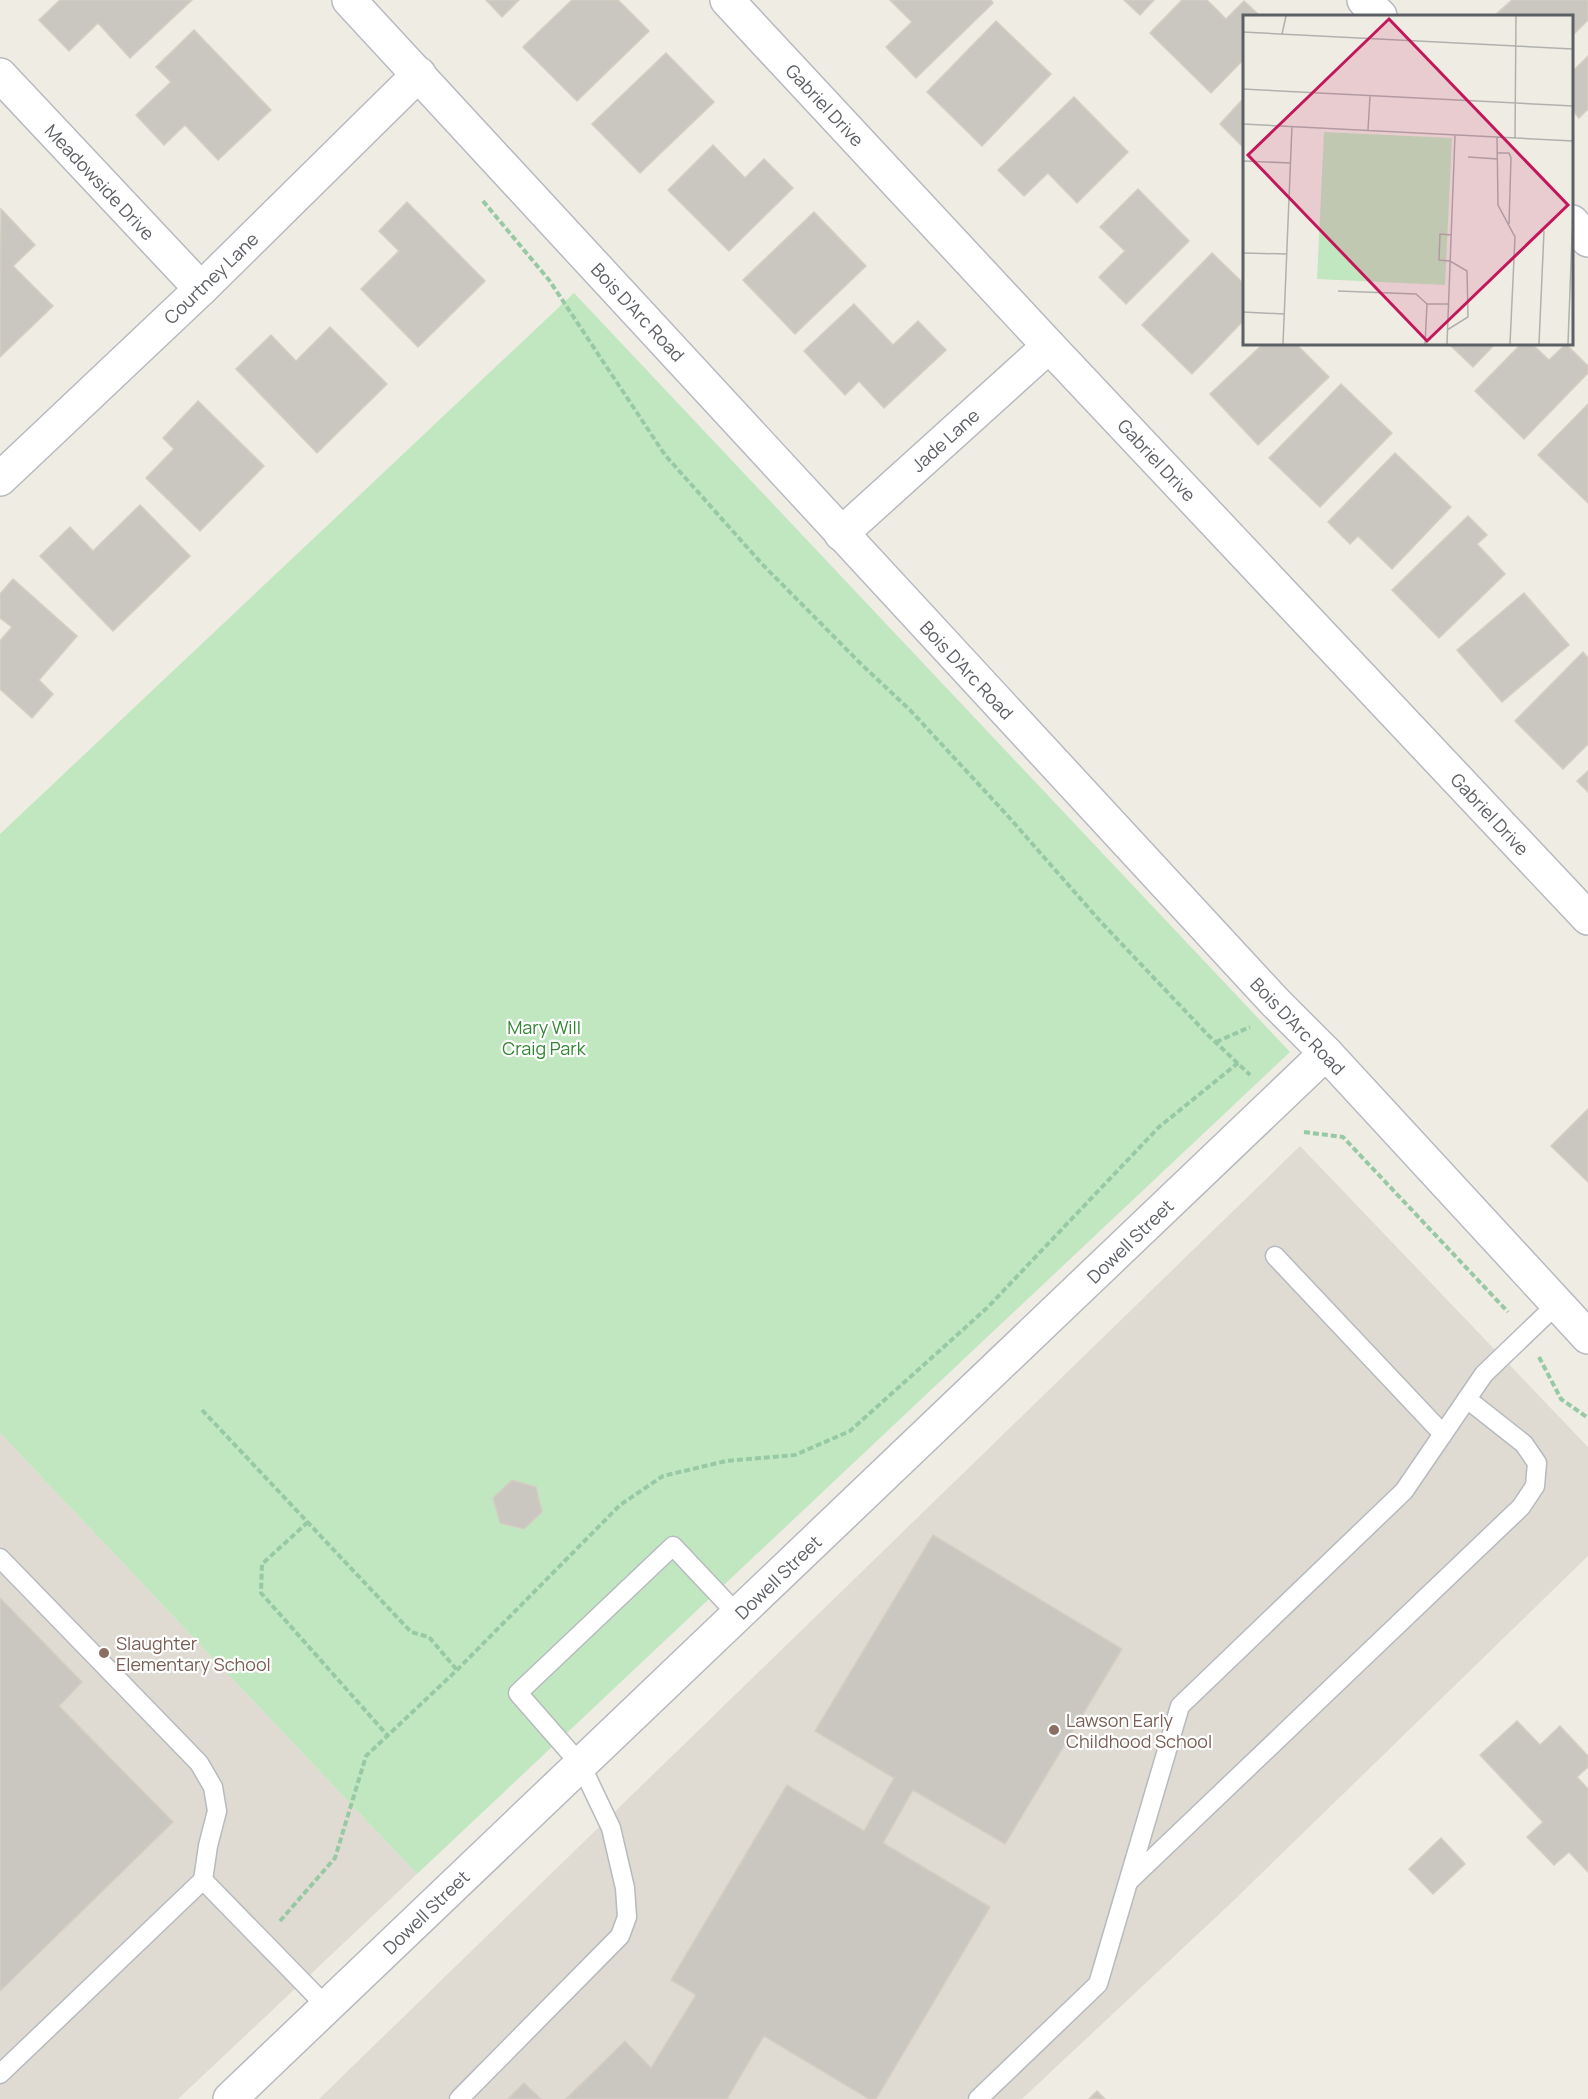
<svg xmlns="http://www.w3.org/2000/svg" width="1588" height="2099" font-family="Manrope,sans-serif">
  <rect width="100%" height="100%" fill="#efece4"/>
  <!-- education -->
  <g fill="#dfdbd2">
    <polygon points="1300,1146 1588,1447 1588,1556 1230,1904 1022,2099 319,2099"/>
    <polygon points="0,1433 417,1874 178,2099 0,2099"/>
  </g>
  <!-- green -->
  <polygon fill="#c1e7c0" points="574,293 1290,1052 417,1874 0,1433 0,834"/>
  <!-- building -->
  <g fill="#cac7c1" stroke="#d4cec2" stroke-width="1.5">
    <polygon points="60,0 192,0 130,58 98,23 69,51 39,20"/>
    <polygon points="486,0 519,0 502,17"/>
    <polygon points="572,0 618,0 649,31 577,101 523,47"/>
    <polygon points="890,0 991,0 993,3 916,78 886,47 912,22"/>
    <polygon points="1124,0 1154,0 1140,15"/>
    <polygon points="1182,0 1207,0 1226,19 1244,1 1260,16 1244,16 1244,59 1211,93 1150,33"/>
    <polygon points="1512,0 1588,0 1588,20 1572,36 1572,16 1494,16"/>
    <polygon points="996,21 1051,74 982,146 927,92"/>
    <polygon points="194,30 271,110 218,160 185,125 164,145 136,115 171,82 156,67"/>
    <polygon points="666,53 714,102 640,173 592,124"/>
    <polygon points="1588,56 1588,109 1579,118 1572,110 1572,72"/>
    <polygon points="1074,97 1128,152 1077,203 1048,173 1024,196 998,170"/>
    <polygon points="1244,98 1244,148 1220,124"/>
    <polygon points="713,145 745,178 764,159 793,188 729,251 668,190"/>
    <polygon points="1138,189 1189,241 1126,304 1099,277 1125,251 1100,227"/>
    <polygon points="407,202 485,281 418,347 361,289 399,251 379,231"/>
    <polygon points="1,209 35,245 13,266 53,306 0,357"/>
    <polygon points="814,212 866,266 795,334 743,280"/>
    <polygon points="1212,253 1244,284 1244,320 1192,374 1142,325"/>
    <polygon points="854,304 893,345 918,321 946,350 884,408 859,381 845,395 804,351"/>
    <polygon points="330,327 387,384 317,453 236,369 271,335 296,361"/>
    <polygon points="1263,344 1296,344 1329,377 1258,445 1210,394"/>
    <polygon points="1449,344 1495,344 1473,367"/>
    <polygon points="1521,344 1532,344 1549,360 1566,344 1588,366 1588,373 1524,439 1475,391"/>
    <polygon points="1341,384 1392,433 1320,507 1269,458"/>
    <polygon points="198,401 264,466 200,531 146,478 174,449 163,438"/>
    <polygon points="1588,404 1588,503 1538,455"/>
    <polygon points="1395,453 1451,507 1392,569 1358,536 1350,544 1328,522"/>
    <polygon points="140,505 190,556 113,631 40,556 70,527 93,551"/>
    <polygon points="1468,516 1487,535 1477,544 1505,574 1439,638 1392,590"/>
    <polygon points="13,579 77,636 39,680 53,694 32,718 0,689 0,641 12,627 0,618 0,594"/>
    <polygon points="1524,593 1569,645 1502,702 1457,650"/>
    <polygon points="1583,652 1588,658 1588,744 1563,769 1515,721"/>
    <polygon points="1588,771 1588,792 1577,781"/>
    <polygon points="1588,1109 1588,1182 1551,1146"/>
    <polygon points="512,1480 536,1487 542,1512 524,1529 500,1523 493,1498"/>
    <polygon points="933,1535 1122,1649 1005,1844 913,1790 883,1843 990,1907 876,2099 869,2099 764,2036 727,2099 566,2099 625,2041 651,2068 696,1995 671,1980 787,1785 864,1831 894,1778 815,1731"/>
    <polygon points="0,1598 82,1682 59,1706 173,1822 0,1991"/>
    <polygon points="1517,1721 1540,1745 1560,1726 1588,1756 1588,1767 1577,1777 1588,1789 1588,1872 1569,1852 1554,1865 1527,1837 1543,1822 1480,1755"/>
    <polygon points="1441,1838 1465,1864 1433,1894 1409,1869"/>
    <polygon points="524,2083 541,2099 508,2099"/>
    <polygon points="1097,2091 1105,2099 1089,2099"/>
  </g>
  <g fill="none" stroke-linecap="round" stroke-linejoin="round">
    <defs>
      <g id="lane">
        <polyline points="1275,1256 1443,1434"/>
        <polyline points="0,1558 199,1763 213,1787 217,1811 208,1846 203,1880"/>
        <polyline points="1129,1881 1521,1507 1535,1486 1537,1463 1524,1444 1467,1399"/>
        <polyline points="0,2074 203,1880 327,2007"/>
        <polyline points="459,2099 620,1936 627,1917 625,1888 611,1828 581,1765 518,1693 673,1546 738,1615"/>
        <polyline points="978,2099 1098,1984 1180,1706 1404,1491 1484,1374 1557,1304"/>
      </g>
      <g id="street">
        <polyline points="727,0 1049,346 1588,918"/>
        <polyline points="1364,0 1380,16"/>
        <polyline points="0,75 201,289"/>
        <polyline points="1572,222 1588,240"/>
        <polyline points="0,479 201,289 419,74"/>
        <polyline points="841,534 1049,346"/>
        <polyline points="230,2099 1326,1053"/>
      </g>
      <polyline id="secondary" points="349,0 1275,1002 1326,1053 1588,1337"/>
    </defs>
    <!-- lane casing -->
    <use href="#lane" stroke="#b7babe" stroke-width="21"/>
    <!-- street casing -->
    <use href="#street" stroke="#b7babe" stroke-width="36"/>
    <!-- secondary casing -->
    <use href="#secondary" stroke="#b7bbc1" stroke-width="36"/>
    <!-- path -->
    <g stroke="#98c9a5" stroke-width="4" stroke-dasharray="6 3" stroke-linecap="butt">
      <polyline points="483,201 549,280 665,455 762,564 861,664 910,710 1007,815 1100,921 1208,1035 1250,1075"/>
      <polyline points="1216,1042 1250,1027"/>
      <polyline points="1304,1132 1343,1137 1508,1312"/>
      <polyline points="1539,1357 1561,1399 1588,1418"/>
      <polyline points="202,1410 411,1632 429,1637 457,1670"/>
      <polyline points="308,1522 262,1564 261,1593 388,1736"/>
      <polyline points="280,1921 335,1858 366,1756 457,1670 620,1505 663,1476 726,1461 795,1455 850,1431 987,1308 1159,1127 1238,1063"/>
    </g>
    <!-- lane -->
    <use href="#lane" stroke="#fff" stroke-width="18"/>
    <!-- street -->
    <use href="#street" stroke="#fff" stroke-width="33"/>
    <!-- secondary -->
    <use href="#secondary" stroke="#fff" stroke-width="33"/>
  </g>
  <!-- markers -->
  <g fill="#8d6e63" stroke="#fff" stroke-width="2">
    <circle cx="104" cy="1653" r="6"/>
    <circle cx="1054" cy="1730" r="6"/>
  </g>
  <g text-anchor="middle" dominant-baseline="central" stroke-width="4.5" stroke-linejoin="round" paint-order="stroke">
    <!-- street labels -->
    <g font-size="18" fill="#5c6065" stroke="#fff">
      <text transform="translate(825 105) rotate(47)">Gabriel Drive</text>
      <text transform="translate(100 182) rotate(47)">Meadowside Drive</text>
      <text transform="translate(211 278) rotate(-44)">Courtney Lane</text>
      <text transform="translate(638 312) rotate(47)">Bois D'Arc Road</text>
      <text transform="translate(945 440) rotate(-42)">Jade Lane</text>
      <text transform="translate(1157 460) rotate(47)">Gabriel Drive</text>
      <text transform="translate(967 670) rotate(47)">Bois D'Arc Road</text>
      <text transform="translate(1490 814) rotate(47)">Gabriel Drive</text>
      <text transform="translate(1298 1026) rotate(46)">Bois D'Arc Road</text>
      <text transform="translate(1130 1241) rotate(-44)">Dowell Street</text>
      <text transform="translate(778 1577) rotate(-44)">Dowell Street</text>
      <text transform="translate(426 1912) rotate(-44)">Dowell Street</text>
    </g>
    <!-- park labels -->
    <g font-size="18" fill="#328633" stroke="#fff">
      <text x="544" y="1027">Mary Will<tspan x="544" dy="21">Craig Park</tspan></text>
    </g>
    <!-- education labels -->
    <g font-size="18" fill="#785e54" stroke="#fff" text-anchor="start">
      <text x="116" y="1643">Slaughter<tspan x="116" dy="21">Elementary School</tspan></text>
      <text x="1066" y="1720">Lawson Early<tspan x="1066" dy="21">Childhood School</tspan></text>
    </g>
  </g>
  <!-- overview -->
  <g transform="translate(1243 15)">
    <rect width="330" height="330" fill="#efece4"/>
    <path d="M81,117l128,6 -7,147 -128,-6z" fill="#c1e7c0"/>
    <path fill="none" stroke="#b0b0ad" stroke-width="1.5" d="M0,17l330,17M39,19l4,-18M0,74l330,17M0,109l330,17M125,115l2,-34M254,122l1,68 17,32 -5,107M272,123l1,-122M254,138h12l2,5 -2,66M225,142l30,2M0,146l48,2M0,238l44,1M95,276l78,3 11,10M0,297l42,2M204,315l21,-13 -1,-46 -17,-10 -11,-1 1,-26 11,1M40,329l9,-218M182,329l2,-40h21M204,329l8,-209M296,329l5,-113M325,329l5,-135"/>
    <path fill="#c2185b" fill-opacity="0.15" stroke="#c2185b" stroke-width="3" d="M146,4l179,186 -141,136 -179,-186z"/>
    <rect width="330" height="330" fill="none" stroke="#5c6065" stroke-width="3"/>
  </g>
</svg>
